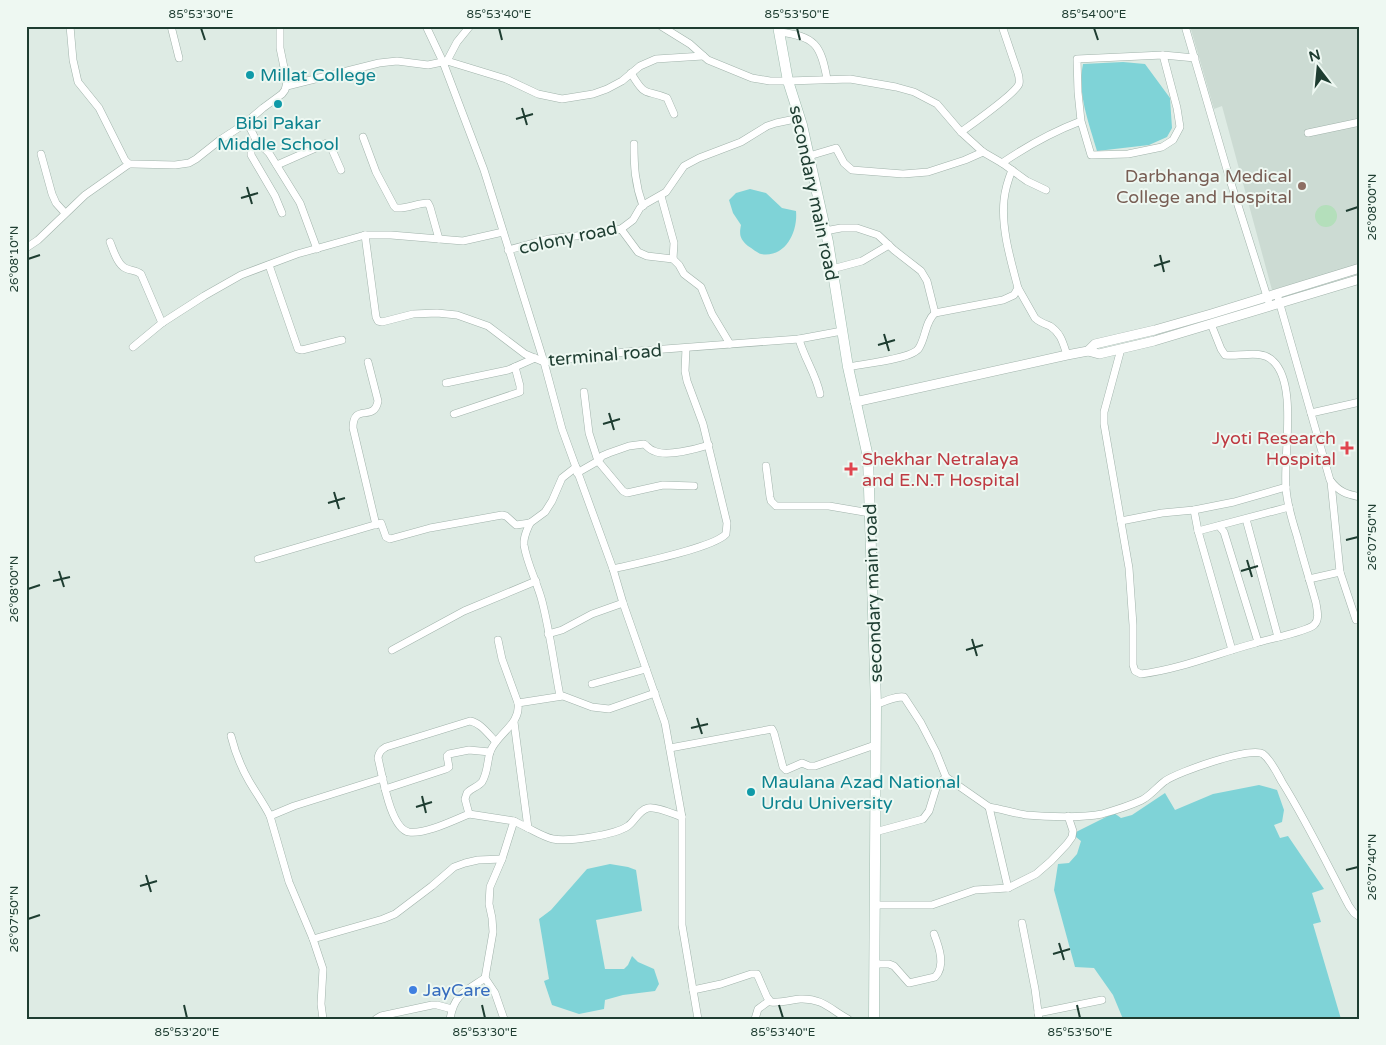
<svg xmlns="http://www.w3.org/2000/svg" width="1386" height="1045" font-family="'Varela Round',sans-serif">
  <rect width="100%" height="100%" fill="#deebe4"/>
  <!-- built -->
  <polygon fill="#ccdbd3" points="1190,26 1360,26 1360,264 1272,290 1222,106 1214,109"/>
  <!-- green -->
  <circle fill="#b4dfbb" cx="1326" cy="216" r="11"/>
  <!-- water -->
  <g fill="#7fd3d7">
    <path d="M1123,62l22,2 25,34 2,30 -5,9 -18,8 -52,6c-8,-28 -20,-58 -14,-87z"/>
    <path d="M750,189l16,4 16,15 14,3c2,20 -10,47 -35,43 -4,-1 -9,-6 -13,-8 -8,-7 -9,-11 -7,-21l-8,-12 -4,-13 7,-7z"/>
    <polygon points="1259,785 1277,790 1284,810 1282,822 1274,825 1280,838 1288,836 1324,889 1312,893 1321,922 1313,924 1341,1019 1123,1019 1113,995 1094,968 1075,967 1054,890 1058,864 1069,863 1077,854 1081,841 1072,834 1114,813 1121,818 1132,815 1165,793 1175,810 1213,794"/>
    <polygon points="610,864 628,867 636,870 642,911 596,920 605,969 624,969 628,965 632,956 638,962 654,969 659,984 655,991 623,995 605,1000 604,1009 579,1014 552,1005 544,981 549,979 539,919 551,910 587,869"/>
  </g>
  <g fill="none" stroke-linecap="round" stroke-linejoin="round">
    <defs>
      <g id="minor">
        <polyline points="70,26 73,60 78,82 99,108 125,160 129,164 133,164 175,165 189,163 196,159 220,140 243,125 263,108 282,94 285,90 287,82 280,48 280,26"/>
        <polyline points="171,26 179,58"/>
        <polyline points="426,26 443,62 484,170 544,362 562,429 613,569 623,603 665,723 682,817 682,925 698,1019"/>
        <polyline points="661,26 690,44 708,60 752,78 770,81 788,81 850,79 896,87 914,92 937,104 961,132 983,152 1002,163 1027,181 1046,190"/>
        <polyline points="1185,26 1230,180 1270,306"/>
        <path d="M779,32c36,4 42,13 48,47"/>
        <polyline points="1163,55 1195,58"/>
        <polyline points="447,61 457,42 470,26"/>
        <path d="M631,73c15,25 13,16 36,25l7,16"/>
        <polyline points="287,86 379,63 397,61 428,65 447,61 506,79 538,94 562,99 593,94 607,89 622,81 640,66 656,59 703,56"/>
        <polyline points="247,122 256,140 269,153 300,203 317,249"/>
        <path d="M961,132c11,-8 54,-38 58,-48 1,-4 0,-7 -1,-11l-16,-47"/>
        <polyline points="1308,133 1360,122"/>
        <path d="M363,137l13,35 18,34 2,2c11,1 21,-5 32,-5l2,4 9,32"/>
        <polyline points="256,140 251,151 251,155 275,196 282,213"/>
        <path d="M634,144c0,23 1,40 9,62"/>
        <polyline points="41,154 52,194 56,203 65,213"/>
        <polyline points="809,156 836,148 844,163 852,170 903,174 928,172 965,160 983,152"/>
        <path d="M1002,163c25,-17 50,-31 79,-42l-3,-29 -1,-33 86,-4 14,53 3,19 -7,13 -11,7 -34,7 -37,1 -10,-34"/>
        <polyline points="277,165 327,143 330,145 341,170"/>
        <polyline points="661,196 674,243 673,259"/>
        <polyline points="621,229 638,252 647,256 673,259 679,265 684,274 701,287 712,314 730,344"/>
        <polyline points="825,231 841,228 857,228 878,235 894,250 921,271 927,281 935,313"/>
        <polyline points="365,235 376,317 378,321 382,322 413,314 437,313 457,315 488,326 525,354 544,362 625,352 799,339 842,331"/>
        <path d="M110,242c3,7 7,22 15,26 6,3 11,2 16,6l21,49"/>
        <polyline points="26,248 38,240 85,195 129,164"/>
        <polyline points="508,250 549,239 602,233 621,229 633,220 640,208 645,204 666,192 684,166 699,158 741,142 767,126 776,123 800,118"/>
        <polyline points="269,265 298,349 302,350 342,340"/>
        <polyline points="832,269 862,261 889,245"/>
        <path d="M1018,288l17,30c4,4 10,6 15,8 11,7 13,17 17,29"/>
        <path d="M1277,294l53,186c9,12 16,14 30,17"/>
        <path d="M799,339c5,19 17,35 21,55"/>
        <polyline points="133,347 162,323 204,296 241,275 297,254 365,235 391,235 463,241 503,232"/>
        <path d="M1121,349l-17,63v12l25,144 4,57v40l2,6 6,3c40,-5 77,-21 115,-31 12,-4 50,-11 58,-18 6,-6 3,-15 2,-22 -6,-22 -13,-44 -19,-67 -5,-16 -10,-31 -11,-48 -3,-32 12,-104 -13,-127 -12,-12 -33,-4 -48,-6l-4,-6 -10,-25"/>
        <path d="M368,362l10,39c-4,22 -25,1 -25,27l23,97"/>
        <path d="M848,367c14,-3 65,-8 71,-19 7,-11 6,-26 16,-35l68,-13 11,-5 4,-7c-7,-27 -17,-59 -14,-88 1,-10 4,-20 8,-30"/>
        <polyline points="446,383 508,370 535,358"/>
        <polyline points="584,392 589,433 598,461 623,491 627,493 663,485 694,486"/>
        <polyline points="1311,413 1360,402"/>
        <polyline points="454,414 520,392 520,386 515,367"/>
        <polyline points="766,466 770,497 771,501 776,506 829,506 870,513"/>
        <path d="M577,473l21,-12 4,-5 7,-3 20,-7 15,-2c3,2 6,6 10,7 12,6 42,-2 55,-6"/>
        <polyline points="1194,510 1198,531 1232,650"/>
        <polyline points="1246,519 1278,637"/>
        <polyline points="1121,521 1162,513 1194,510 1234,502 1286,487"/>
        <path d="M530,523c-3,7 -7,14 -6,22 3,19 13,37 18,56 8,31 12,64 18,95"/>
        <polyline points="1219,526 1224,532 1258,642"/>
        <polyline points="1198,531 1289,507"/>
        <polyline points="258,559 381,523 386,537 390,539 430,528 502,515 506,516 516,525 530,523 545,512 552,501 562,478 576,467"/>
        <path d="M613,569c22,-5 100,-21 113,-35l1,-11 -24,-99 -16,-43 -2,-10 1,-23"/>
        <polyline points="1340,572 1356,620"/>
        <polyline points="1309,579 1340,572 1331,482"/>
        <polyline points="548,634 562,630 592,614 623,603"/>
        <polyline points="498,640 502,659 518,703"/>
        <polyline points="392,650 464,611 536,581"/>
        <polyline points="592,684 646,669"/>
        <path d="M876,705c9,-4 19,-9 28,-8l17,26 15,29 10,25 43,30 19,81"/>
        <path d="M231,736c4,16 10,31 18,45 7,12 15,23 21,35l24,-10 89,-28"/>
        <path d="M496,742c-8,-8 -15,-19 -26,-21l-84,26c-5,3 -7,5 -8,11 4,15 12,71 31,74 17,2 43,-11 60,-18l-4,-15 2,-6c4,-5 11,-6 15,-11 6,-10 5,-20 8,-30 7,-19 31,-27 28,-49l45,-7 29,11 17,2 46,-16"/>
        <polyline points="670,748 772,729 774,733 783,767 786,770 802,763 809,766 815,766 875,745"/>
        <polyline points="385,789 446,769 449,767 447,756 449,754 469,750 490,752"/>
        <path d="M989,807c12,2 25,6 37,8 21,2 56,3 76,-1 14,-4 27,-8 40,-14 9,-5 15,-13 23,-19 13,-9 86,-35 98,-27 8,6 14,19 19,28 25,40 45,82 67,124l5,7 6,4"/>
        <polyline points="469,814 514,821 528,828 514,722"/>
        <polyline points="270,816 289,882 313,939 383,919 395,914 432,886 454,867 465,863 478,860 502,859"/>
        <path d="M528,828c8,4 16,9 25,11 15,3 62,-4 75,-13 7,-5 11,-16 20,-18 8,-2 25,6 34,9"/>
        <polyline points="875,832 923,819 929,811 937,785 946,777"/>
        <polyline points="874,905 932,905 975,890 1008,888 1036,874 1051,861 1067,844 1072,837 1073,831 1068,816"/>
        <polyline points="1022,923 1035,989 1039,1019"/>
        <polyline points="313,939 323,969 321,1004 323,1019"/>
        <path d="M874,964h15l5,2 15,17 26,-6c11,-11 4,-30 -1,-43"/>
        <polyline points="485,978 495,993 504,1019"/>
        <path d="M693,990l28,-6 30,-10h6l10,23 4,5c10,1 19,-2 29,-3 22,-1 30,10 48,20"/>
        <polyline points="1038,1013 1102,1000"/>
        <polyline points="376,1019 381,1016 432,1005 437,1005 452,1009"/>
        <path d="M450,1019c4,-25 16,-28 35,-41l8,-46 -1,-14 -3,-14 1,-17 12,-28 12,-38"/>
        <polyline points="755,1019 758,1009 769,1001"/>
      </g>
      <g id="tertiary">
        <polyline points="1088,351 1095,344 1155,330 1211,314 1360,268"/>
        <polyline points="855,402 1067,355 1088,351 1099,354 1154,341 1360,279"/>
      </g>
      <polyline id="secondary" points="778,26 788,81 802,125 828,242 848,367 868,457 876,705 874,1019"/>
    </defs>
    <!-- minor casing -->
    <use href="#minor" stroke="#a1b3ab" stroke-width="8"/>
    <!-- tertiary casing -->
    <use href="#tertiary" stroke="#a1b3ab" stroke-width="10"/>
    <!-- secondary casing -->
    <use href="#secondary" stroke="#9ebbae" stroke-width="11"/>
    <!-- minor -->
    <use href="#minor" stroke="#fff" stroke-width="7"/>
    <!-- tertiary -->
    <use href="#tertiary" stroke="#fff" stroke-width="9"/>
    <!-- secondary -->
    <use href="#secondary" stroke="#fff" stroke-width="10"/>
  </g>
  <!-- ticks -->
  <path fill="none" stroke="#1e3d31" stroke-width="2" d="M201,28l4,12M499,28l3,12M797,28l3,12M1094,28l4,12M522,108l5,17M516,119l17,-5M247,187l5,17M241,198l17,-5M1346,211l12,-4M1160,255l4,17M28,259l12,-4M1154,266l16,-5M884,334l5,17M878,345l17,-5M609,413l5,17M603,424l17,-5M334,492l5,17M328,503l17,-5M1346,540l12,-3M1247,560l5,17M59,571l5,16M1241,571l17,-5M53,581l17,-4M28,589l12,-4M972,639l5,17M966,650l17,-5M697,718l5,16M691,728l17,-4M422,796l4,17M416,807l16,-5M1346,870l12,-3M146,875l5,17M140,886l17,-5M28,919l12,-4M1059,943l5,17M1053,954l17,-5M184,1005l3,13M482,1005l3,13M779,1005l4,13M1077,1005l3,13"/>
  <!-- markers -->
  <g fill="#0f9aa8" stroke="#eef8f2" stroke-width="2">
    <circle cx="250" cy="75" r="5"/>
    <circle cx="278" cy="104" r="5"/>
    <circle cx="751" cy="792" r="5"/>
  </g>
  <circle fill="#8d6e63" stroke="#eef8f2" stroke-width="2" cx="1302" cy="186" r="5"/>
  <g fill="#e0444e" stroke="#eef8f2" stroke-width="2">
    <path d="M1344.5 440.5h5v5h5v5h-5v5h-5v-5h-5v-5h5z"/>
    <path d="M848.5 461.5h5v5h5v5h-5v5h-5v-5h-5v-5h5z"/>
  </g>
  <circle fill="#3f7fe0" stroke="#eef8f2" stroke-width="2" cx="413" cy="990" r="5"/>
  <g text-anchor="middle" dominant-baseline="central" stroke-width="4" stroke-linejoin="round" paint-order="stroke">
    <!-- culture labels -->
    <g font-size="18" fill="#0d838f" stroke="#eef8f2" text-anchor="start">
      <text x="260" y="75">Millat College</text>
      <text x="278" y="123" text-anchor="middle">Bibi Pakar<tspan x="278" dy="21">Middle School</tspan></text>
      <text x="761" y="782">Maulana Azad National<tspan x="761" dy="21">Urdu University</tspan></text>
    </g>
    <!-- education labels -->
    <g font-size="18" fill="#785e54" stroke="#eef8f2" text-anchor="end">
      <text x="1292" y="176">Darbhanga Medical<tspan x="1292" dy="21">College and Hospital</tspan></text>
    </g>
    <!-- street labels -->
    <g font-size="18" fill="#1e3d31" stroke="#eef8f2">
      <text transform="translate(814 193) rotate(78)">secondary main road</text>
      <text transform="translate(568 238) rotate(-12)">colony road</text>
      <text transform="translate(605 355) rotate(-5)">terminal road</text>
      <text transform="translate(873 593) rotate(-92)">secondary main road</text>
    </g>
    <!-- health labels -->
    <g font-size="18" fill="#be3a42" stroke="#eef8f2" text-anchor="end">
      <text x="1336" y="438">Jyoti Research<tspan x="1336" dy="21">Hospital</tspan></text>
      <text x="862" y="459" text-anchor="start">Shekhar Netralaya<tspan x="862" dy="21">and E.N.T Hospital</tspan></text>
    </g>
    <!-- shop labels -->
    <g font-size="18" fill="#366cbe" stroke="#eef8f2" text-anchor="start">
      <text x="423" y="990">JayCare</text>
    </g>
  </g>
  <!-- border -->
  <rect width="1386" height="1045" fill="none" stroke="#eef8f2" stroke-width="55"/>
  <!-- north arrow -->
  <g transform="translate(1318 68) rotate(344)" stroke="#eef8f2" stroke-width="4" paint-order="stroke">
  <path d="M0-4L9 19L0 12L-9 19Z" fill="#1e3d31"/>
  <text y="-8" font-size="14" font-weight="bold" text-anchor="middle" fill="#1e3d31">N</text>
  </g>
  <rect x="28" y="28" width="1330" height="990" fill="none" stroke="#1e3d31" stroke-width="2"/>
  <g font-size="12" text-anchor="middle" fill="#1e3d31">
    <text x="201" y="18">85°53'30"E</text>
    <text x="499" y="18">85°53'40"E</text>
    <text x="797" y="18">85°53'50"E</text>
    <text x="1094" y="18">85°54'00"E</text>
    <text transform="translate(1372 207) rotate(-90)" y="4">26°08'00"N</text>
    <text transform="translate(14 259) rotate(-90)" y="4">26°08'10"N</text>
    <text transform="translate(1372 537) rotate(-90)" y="4">26°07'50"N</text>
    <text transform="translate(14 589) rotate(-90)" y="4">26°08'00"N</text>
    <text transform="translate(1372 867) rotate(-90)" y="4">26°07'40"N</text>
    <text transform="translate(14 919) rotate(-90)" y="4">26°07'50"N</text>
    <text x="187" y="1036">85°53'20"E</text>
    <text x="485" y="1036">85°53'30"E</text>
    <text x="783" y="1036">85°53'40"E</text>
    <text x="1080" y="1036">85°53'50"E</text>
  </g>
</svg>
